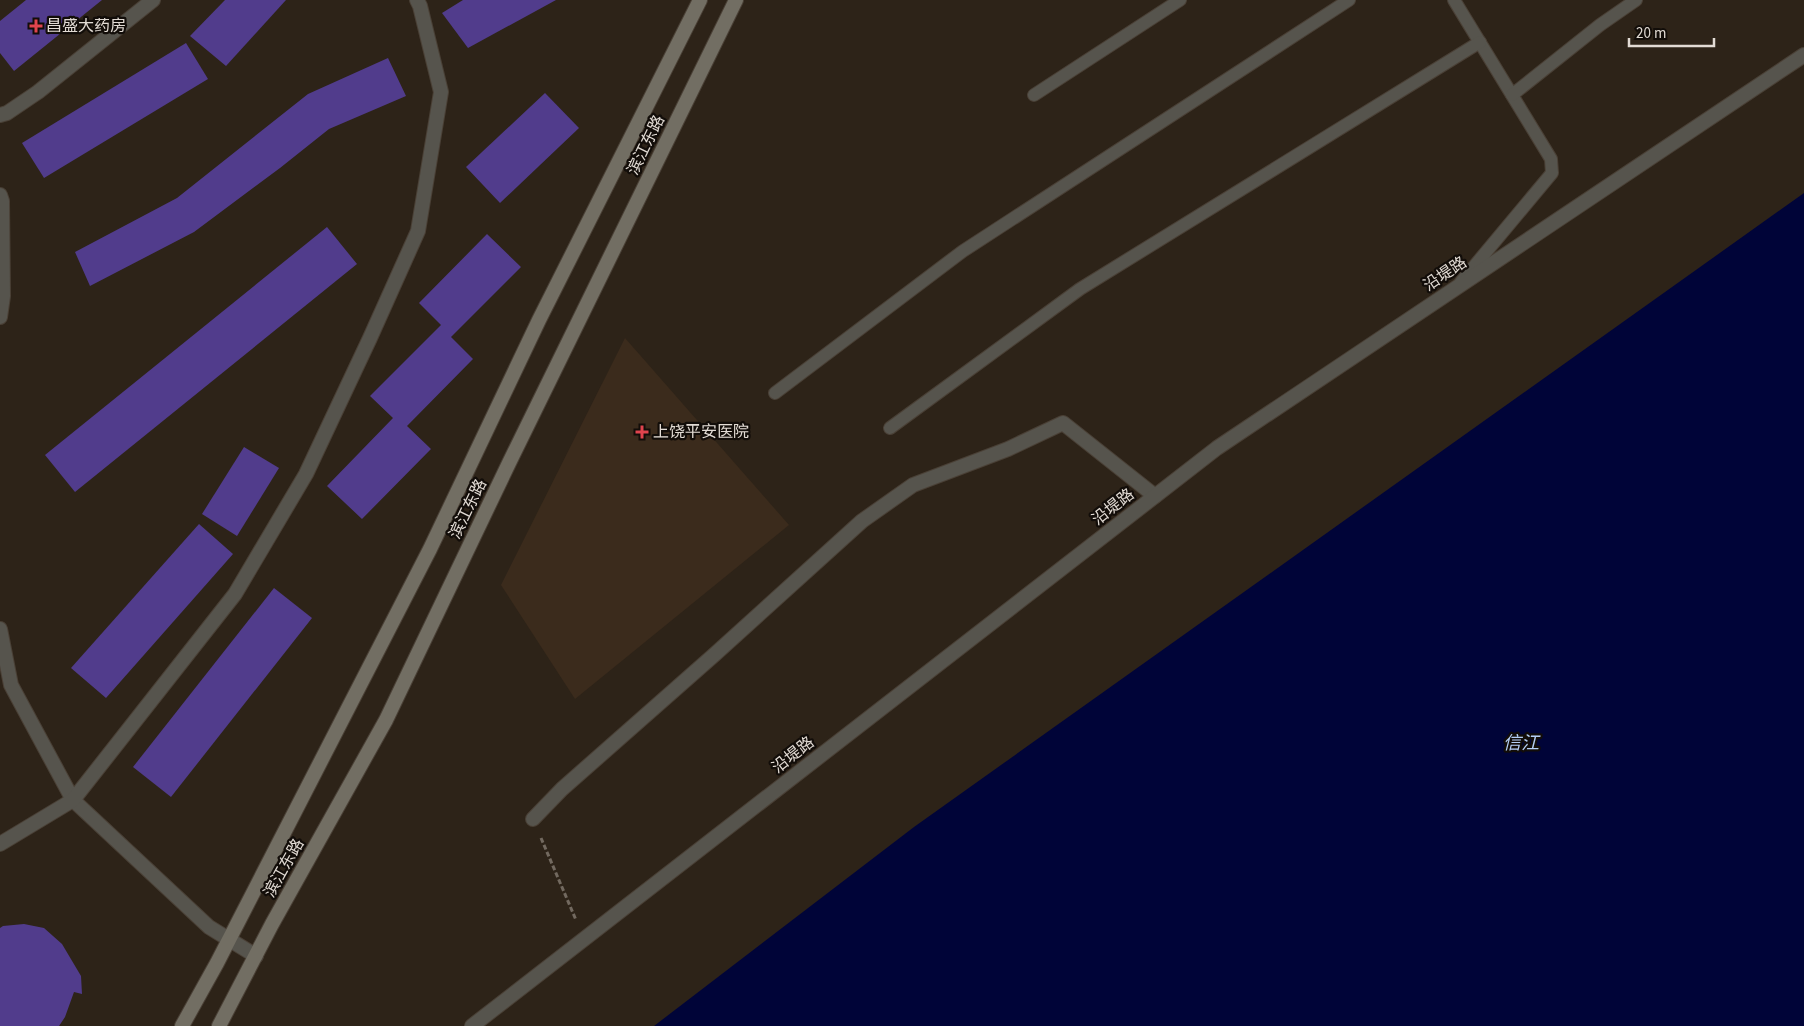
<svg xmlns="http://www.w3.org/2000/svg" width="1804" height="1026" font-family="'Source Sans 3','Noto Sans SC',sans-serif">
  <rect width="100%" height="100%" fill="#2d2318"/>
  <!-- built -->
  <polygon fill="#3b2b1c" points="625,338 789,525 575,699 501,585"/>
  <!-- water -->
  <polygon fill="#000438" points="1804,193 1804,1026 654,1026 914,827"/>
  <!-- building -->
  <g fill="#513c8c">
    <polygon points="26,0 102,0 14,71 0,53 0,21"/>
    <polygon points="225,0 286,0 226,66 190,36"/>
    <polygon points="463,0 556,0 468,48 442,13"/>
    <polygon points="186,43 208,79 44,178 22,143"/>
    <polygon points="388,58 406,96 329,129 280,168 194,232 90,286 75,252 177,198 308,94"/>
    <polygon points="545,93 579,128 500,203 466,167"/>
    <polygon points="327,227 357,264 75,492 45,455"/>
    <polygon points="487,234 521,267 451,337 473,359 407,426 431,449 362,519 327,486 393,418 370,396 441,325 419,303"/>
    <polygon points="244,447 279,468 237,536 202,514"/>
    <polygon points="199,524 233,554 106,698 71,668"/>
    <polygon points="274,588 312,618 171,797 133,767"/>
    <polygon points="24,924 44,928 62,944 81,976 82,994 74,992 65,1017 59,1026 0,1026 0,928 3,926"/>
  </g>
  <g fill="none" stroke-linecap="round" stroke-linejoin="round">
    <defs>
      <g id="service">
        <polyline points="1454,0 1551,159 1552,173 1461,282"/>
        <polyline points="1034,95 1180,0"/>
        <polyline points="1512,95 1600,25 1636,0"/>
        <polyline points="775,393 963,251 1349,0"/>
        <polyline points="890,428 1080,289 1480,42"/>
      </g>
      <g id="pedestrian">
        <polyline points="0,195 2,201 3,296 0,317"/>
        <polyline points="0,629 11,685 73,800"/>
      </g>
      <g id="minor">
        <polyline points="0,115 7,113 38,92 153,0"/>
        <polyline points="73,800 209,927 256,956"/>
        <polyline points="533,819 562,789 714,655 862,521 913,485 1008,449 1063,423 1155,496"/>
        <polyline points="0,844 73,800 235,594 306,474 370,338 418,231 441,92 420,6 417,0"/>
        <polyline points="472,1026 1217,448 1804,55"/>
      </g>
      <g id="secondary">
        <polyline points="182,1026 217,963 430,549 539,320 700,0"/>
        <polyline points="219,1026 272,924 386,720 509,463 736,0"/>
      </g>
    </defs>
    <!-- service casing -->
    <use href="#service" stroke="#4a4036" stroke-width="14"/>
    <!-- pedestrian casing -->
    <use href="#pedestrian" stroke="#4a4036" stroke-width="16"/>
    <!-- minor casing -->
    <use href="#minor" stroke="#4a4036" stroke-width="16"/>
    <!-- secondary casing -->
    <use href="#secondary" stroke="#4a4036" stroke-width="16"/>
    <!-- path -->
    <polyline stroke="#72695f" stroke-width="3" stroke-dasharray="5 2.5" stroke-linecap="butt" points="541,838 576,920"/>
    <!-- service -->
    <use href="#service" stroke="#56544d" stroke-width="12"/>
    <!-- pedestrian -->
    <use href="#pedestrian" stroke="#56544d" stroke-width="14"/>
    <!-- minor -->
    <use href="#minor" stroke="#56544d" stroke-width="14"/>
    <!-- secondary -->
    <use href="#secondary" stroke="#726e63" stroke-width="14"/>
  </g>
  <!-- markers -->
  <g fill="#e0444e" stroke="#120d09" stroke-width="2">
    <path d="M33.5 18.5h5v5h5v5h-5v5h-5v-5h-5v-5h5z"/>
    <path d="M639.5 424.5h5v5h5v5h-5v5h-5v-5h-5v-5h5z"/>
  </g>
  <g text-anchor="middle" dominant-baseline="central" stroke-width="4.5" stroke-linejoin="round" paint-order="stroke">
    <!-- poi labels -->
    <g font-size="16" fill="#e2dbd4" stroke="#120d09" text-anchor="start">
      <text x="46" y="26">昌盛大药房</text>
      <text x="653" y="432">上饶平安医院</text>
    </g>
    <!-- street labels -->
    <g font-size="16" fill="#e2dbd4" stroke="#120d09">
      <text transform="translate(646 145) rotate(-64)">滨江东路</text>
      <text transform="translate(1445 274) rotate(-34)">沿堤路</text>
      <text transform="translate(1113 507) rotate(-38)">沿堤路</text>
      <text transform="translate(468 509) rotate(-64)">滨江东路</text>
      <text transform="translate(793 755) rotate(-38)">沿堤路</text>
      <text transform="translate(284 868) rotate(-61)">滨江东路</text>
    </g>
    <!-- water labels -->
    <g font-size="18" font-style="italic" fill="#b4cef6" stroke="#120d09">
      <text x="1521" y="743">信江</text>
    </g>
  </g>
  <!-- scale -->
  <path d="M1629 38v8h85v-8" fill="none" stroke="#e2dbd4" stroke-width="2.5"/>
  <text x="1636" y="38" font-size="15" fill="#e2dbd4" stroke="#120d09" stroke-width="4" paint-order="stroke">20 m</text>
</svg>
